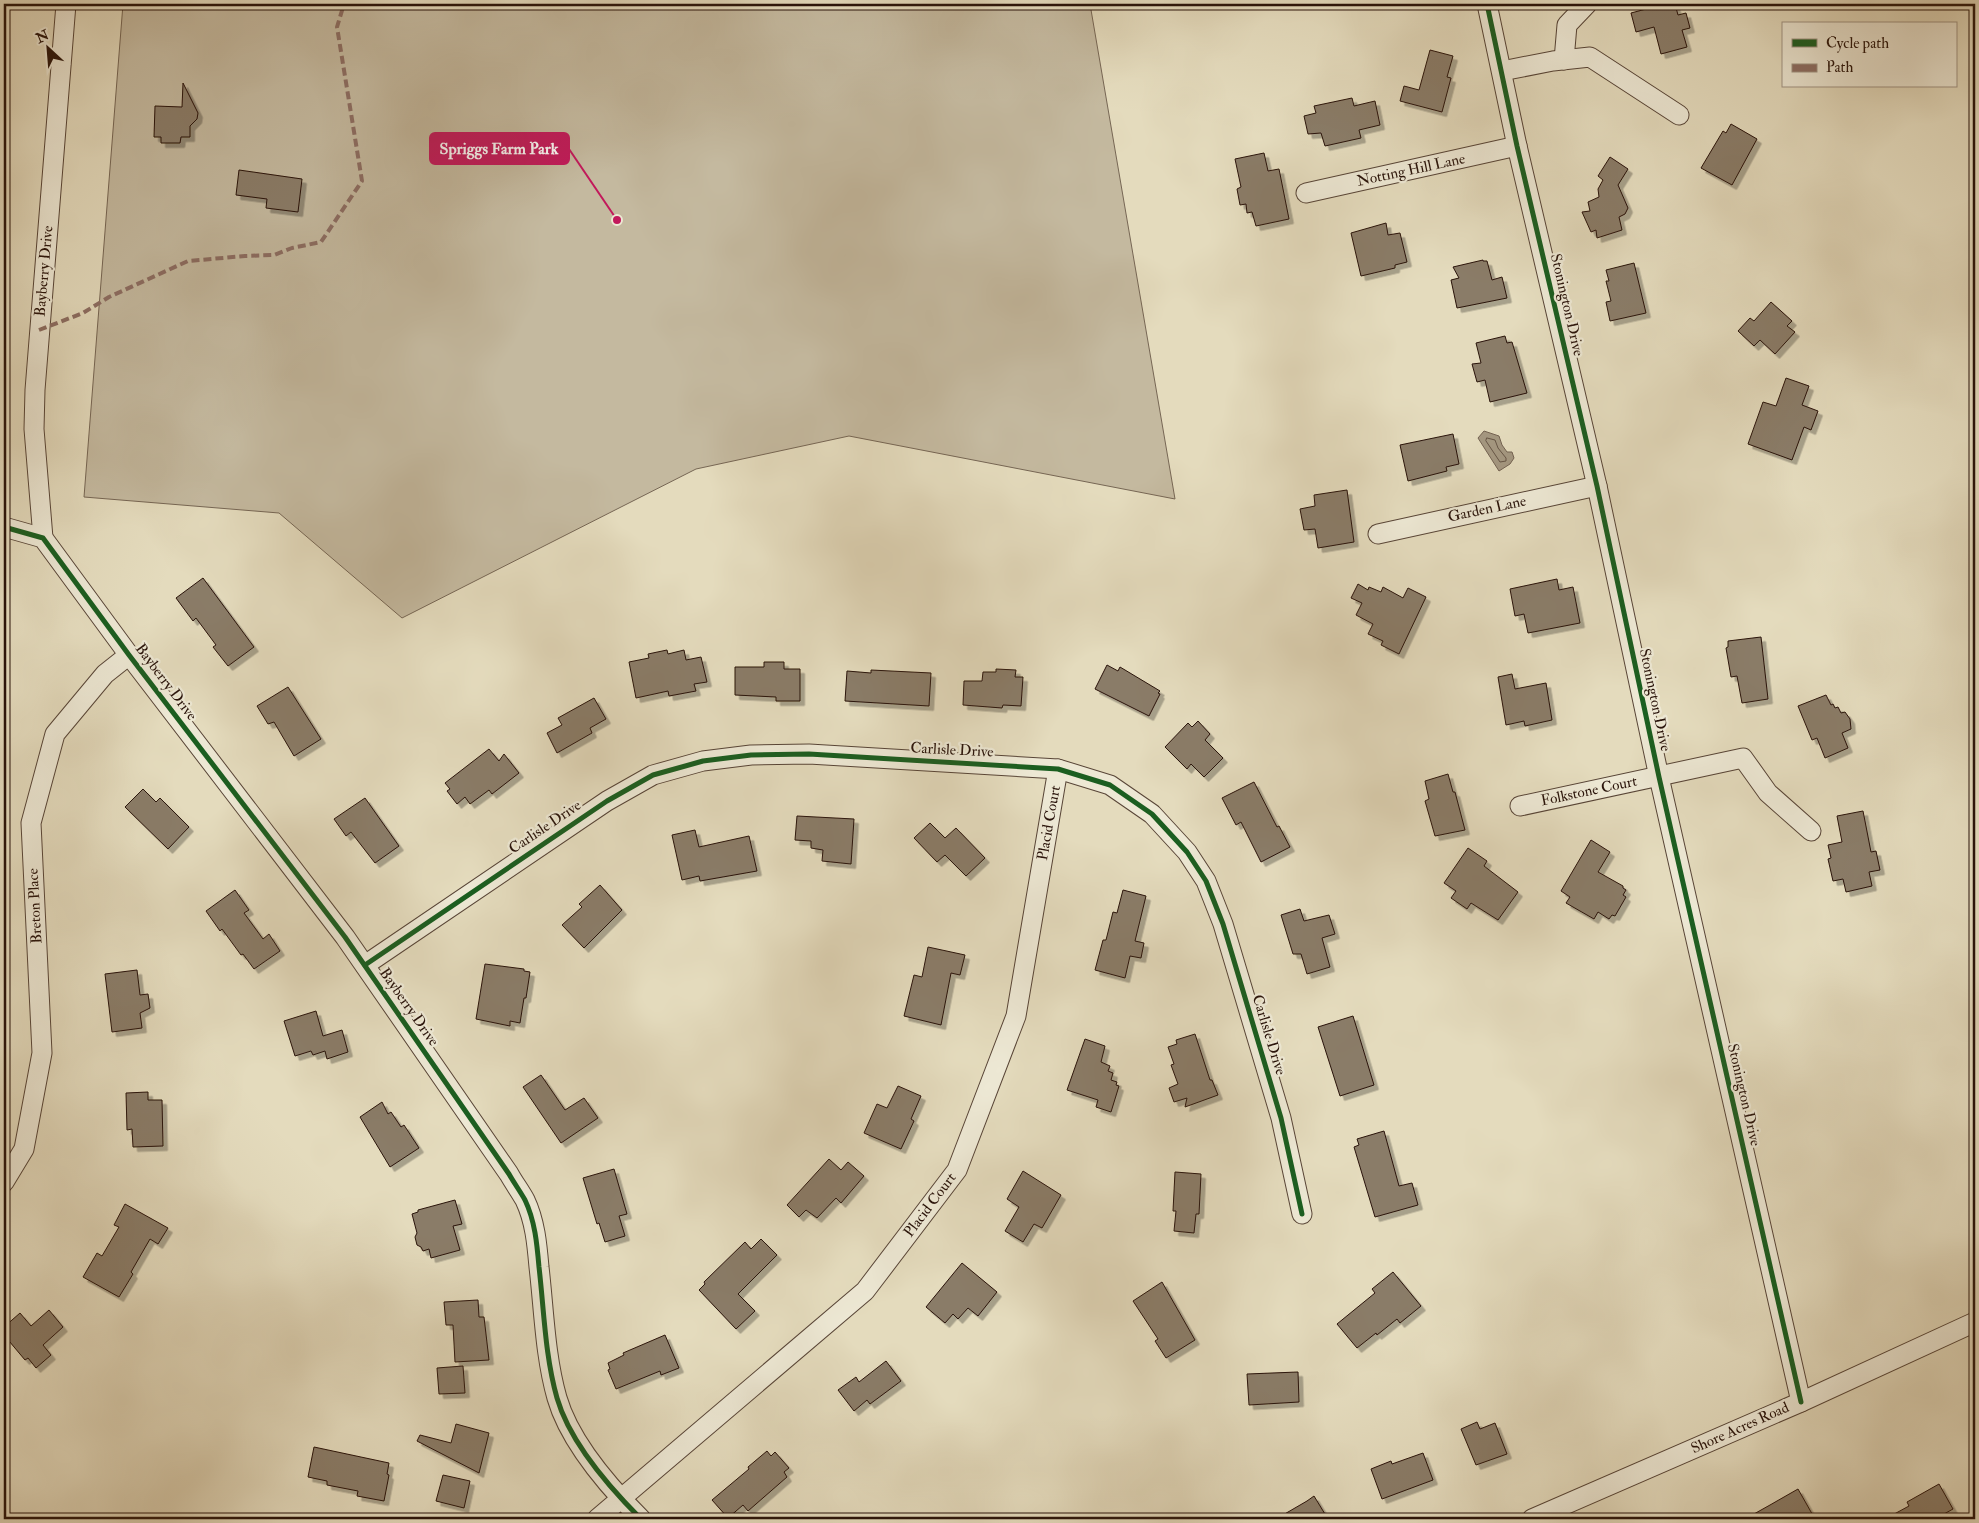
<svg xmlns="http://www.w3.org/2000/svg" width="1979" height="1523" font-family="'IM FELL Double Pica',serif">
  <defs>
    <filter id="shadow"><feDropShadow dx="4.5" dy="4.5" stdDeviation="0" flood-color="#0004"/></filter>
  </defs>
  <rect width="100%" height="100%" fill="#e4dbbd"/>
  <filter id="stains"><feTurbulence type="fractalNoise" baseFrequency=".004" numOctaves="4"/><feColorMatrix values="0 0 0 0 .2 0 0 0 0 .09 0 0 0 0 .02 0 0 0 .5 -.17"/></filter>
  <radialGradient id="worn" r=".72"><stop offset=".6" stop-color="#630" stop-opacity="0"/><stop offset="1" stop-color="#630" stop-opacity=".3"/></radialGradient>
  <!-- green -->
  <polygon fill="#c4b99f" stroke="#766654" points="123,4 1090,4 1175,499 849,436 696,469 402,618 279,513 84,497"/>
  <!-- water -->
  <polygon fill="#a49780" stroke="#736251" points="1484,431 1499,436 1502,445 1507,452 1512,452 1514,458 1510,464 1499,471 1478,438"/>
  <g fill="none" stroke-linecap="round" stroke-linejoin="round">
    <!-- shore -->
    <polygon stroke="#665545" stroke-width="1" points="1487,438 1495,440 1498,448 1506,458 1506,461 1500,462 1486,441"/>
  </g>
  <!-- building -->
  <g fill="#8a7b67" stroke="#29130a" filter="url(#shadow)">
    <polygon points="1665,4 1675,4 1678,15 1686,13 1690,28 1682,30 1687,47 1661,54 1654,27 1636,32 1631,13"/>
    <polygon points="1430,50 1453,56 1447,77 1451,78 1442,112 1400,101 1404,86 1419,90"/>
    <polygon points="183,83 198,113 197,119 190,126 190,137 181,137 180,143 161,143 161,137 154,137 155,106 182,107"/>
    <polygon points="1352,98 1354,106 1375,101 1380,125 1359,130 1361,138 1325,146 1321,133 1308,134 1304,116 1316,113 1314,106"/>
    <polygon points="1731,124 1757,139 1732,185 1701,168 1723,131 1726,133"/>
    <polygon points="1264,153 1268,171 1279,169 1289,219 1256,226 1252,212 1247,213 1246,204 1240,205 1237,189 1241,187 1235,159"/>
    <polygon points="1610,157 1628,169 1618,185 1628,208 1625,214 1619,217 1622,230 1597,238 1596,230 1591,232 1582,212 1590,211 1588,202 1599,197 1598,189 1603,180 1598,176"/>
    <polygon points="239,170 302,179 298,212 266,208 267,199 236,195"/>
    <polygon points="1386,223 1388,235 1400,233 1407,262 1395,265 1395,268 1361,276 1351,233"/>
    <polygon points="1483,260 1483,261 1487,261 1492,280 1502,277 1507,298 1457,308 1451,280 1459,278 1453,267"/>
    <polygon points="1634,263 1646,313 1610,321 1606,302 1611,301 1606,281 1609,281 1606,270"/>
    <polygon points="1771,302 1792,321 1787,326 1795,332 1775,354 1760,340 1754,346 1738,331 1750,318 1754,321"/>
    <polygon points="1505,336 1507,343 1512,342 1527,393 1490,402 1485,380 1477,382 1472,364 1481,363 1476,343"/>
    <polygon points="1786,378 1809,386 1802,405 1818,411 1811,430 1804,427 1792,460 1748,444 1763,402 1776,406"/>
    <polygon points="1453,434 1459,464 1446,467 1447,471 1408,481 1400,445"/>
    <polygon points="1347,490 1354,542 1318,548 1315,529 1304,530 1300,509 1315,506 1314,495"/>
    <polygon points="203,578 254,647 228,666 213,647 216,645 196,618 193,621 176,598"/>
    <polygon points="1557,579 1559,590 1573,587 1580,623 1528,633 1524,614 1515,616 1510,589"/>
    <polygon points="1358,584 1368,590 1369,587 1381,592 1383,587 1403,598 1408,588 1426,597 1399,654 1381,645 1383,641 1368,634 1373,624 1356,615 1362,603 1351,598"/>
    <polygon points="1761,637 1768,699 1742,703 1737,676 1731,677 1726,648 1728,647 1728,641"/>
    <polygon points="667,650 668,654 684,650 686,660 701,657 707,682 694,684 696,691 669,696 668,691 636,698 629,662 649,658 648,654"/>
    <polygon points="764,662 784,662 784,669 800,669 800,701 776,701 776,697 735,695 735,667 764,667"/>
    <polygon points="1107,665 1118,671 1120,667 1160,691 1158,693 1160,694 1149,716 1095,689"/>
    <polygon points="996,669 1016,670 1015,677 1023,677 1021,706 1003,705 1002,708 963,705 964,681 982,681 983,672 996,672"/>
    <polygon points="871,670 931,673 929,706 845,701 847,671 871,673"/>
    <polygon points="1512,674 1515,689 1546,683 1552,720 1525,726 1524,721 1506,725 1498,677"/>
    <polygon points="288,687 321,739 294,756 274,722 268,724 257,706"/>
    <polygon points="1826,695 1831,705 1833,704 1835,708 1838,707 1841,713 1845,712 1850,719 1851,729 1842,733 1848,748 1825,758 1817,738 1812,740 1798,706"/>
    <polygon points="594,698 606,719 590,728 592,733 557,753 547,733 562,725 558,718"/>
    <polygon points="1198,721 1210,734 1205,740 1223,758 1204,777 1191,764 1187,769 1165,747 1188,723 1192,727"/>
    <polygon points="489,749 499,761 504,754 519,773 492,794 489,790 470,804 465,797 457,804 447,791 450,789 445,783"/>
    <polygon points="1448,774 1453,792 1455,792 1465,830 1435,836 1425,801 1429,799 1425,781"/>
    <polygon points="1254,782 1277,827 1279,826 1290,847 1261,862 1241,822 1236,825 1222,798"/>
    <polygon points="143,789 156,802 160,798 189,827 168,849 125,807"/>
    <polygon points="365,798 399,846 375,863 351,832 346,836 334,819"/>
    <polygon points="1863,811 1871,852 1876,851 1880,870 1869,872 1872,886 1846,892 1843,879 1833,881 1828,859 1831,858 1828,845 1842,842 1837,816"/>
    <polygon points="797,816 854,819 851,864 822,861 823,850 811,848 811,841 795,840"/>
    <polygon points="930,823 945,838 956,828 985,858 966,876 945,855 937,862 914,838"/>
    <polygon points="695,830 699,847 749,836 757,871 700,881 699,876 682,880 672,835"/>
    <polygon points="1591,840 1610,852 1598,872 1623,886 1623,888 1626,890 1623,895 1626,897 1615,916 1612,915 1609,919 1598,912 1594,919 1566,903 1570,897 1561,891"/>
    <polygon points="1468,848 1487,861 1484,866 1518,892 1498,920 1471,903 1467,909 1451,898 1456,891 1444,883"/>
    <polygon points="600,885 622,910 584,948 562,925 582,907 579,904"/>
    <polygon points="235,890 249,910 244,913 263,939 269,934 280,951 254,969 243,954 241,955 222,929 220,931 206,911"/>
    <polygon points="1123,890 1146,896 1135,941 1144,943 1141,958 1130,956 1125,978 1095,970 1103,940 1106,940 1113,912 1117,913"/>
    <polygon points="1300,909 1304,921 1329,915 1335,934 1322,938 1330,967 1307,974 1301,954 1293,954 1281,915"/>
    <polygon points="928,947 965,955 960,975 951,973 941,1025 904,1016 914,975 922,977"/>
    <polygon points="485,964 524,969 524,971 530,972 526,998 524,998 520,1023 510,1021 510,1026 476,1019"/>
    <polygon points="137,970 140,995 148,994 150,1008 140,1013 142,1028 112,1032 105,974"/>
    <polygon points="316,1011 323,1036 342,1030 348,1052 327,1059 325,1051 313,1055 311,1051 295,1056 284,1021"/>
    <polygon points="1353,1016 1374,1085 1340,1096 1318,1027"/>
    <polygon points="1195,1034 1210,1080 1212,1080 1218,1095 1185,1107 1187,1098 1174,1102 1169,1088 1178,1084 1171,1065 1174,1064 1168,1047 1177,1044 1176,1040"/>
    <polygon points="1085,1039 1105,1046 1101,1062 1110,1066 1108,1071 1113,1073 1111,1080 1117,1082 1116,1085 1119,1086 1111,1112 1096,1107 1098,1100 1067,1090"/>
    <polygon points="541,1075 565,1110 584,1098 598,1118 561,1143 523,1087"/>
    <polygon points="898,1086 921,1096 911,1119 914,1121 901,1149 864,1133 877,1104 887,1108"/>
    <polygon points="148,1092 148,1100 162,1100 163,1146 133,1147 132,1129 127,1130 126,1093"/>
    <polygon points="382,1102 388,1114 391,1112 401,1127 404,1125 419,1148 390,1167 360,1117"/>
    <polygon points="1384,1131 1399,1186 1412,1183 1418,1205 1375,1217 1354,1147 1359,1145 1357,1139"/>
    <polygon points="829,1159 841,1170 848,1162 864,1176 841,1203 836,1198 817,1218 806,1210 799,1217 787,1205"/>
    <polygon points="614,1169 627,1214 619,1216 625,1236 605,1242 599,1223 597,1224 583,1178"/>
    <polygon points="1023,1171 1061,1195 1042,1228 1034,1224 1023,1242 1005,1231 1019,1207 1007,1199"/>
    <polygon points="1175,1172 1201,1174 1199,1214 1196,1214 1194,1233 1174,1231 1176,1211 1173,1211"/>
    <polygon points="455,1200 462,1224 453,1226 460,1250 431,1258 429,1249 423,1251 421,1247 417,1245 415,1237 417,1233 412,1214 418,1212 418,1210"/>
    <polygon points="125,1204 168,1228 158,1244 150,1239 131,1272 133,1274 119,1297 83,1277 97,1253 102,1256 119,1227 114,1225"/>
    <polygon points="761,1239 777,1255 738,1294 755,1311 736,1329 699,1290 705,1284 704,1282 745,1242 751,1249"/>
    <polygon points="962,1263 997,1292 978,1316 968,1308 958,1319 953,1314 945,1323 926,1307"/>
    <polygon points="1393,1272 1421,1306 1400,1323 1397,1319 1377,1335 1376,1333 1357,1348 1337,1324 1375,1293 1372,1289"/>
    <polygon points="1162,1282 1195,1340 1166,1358 1155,1341 1158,1339 1133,1301"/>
    <polygon points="478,1300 479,1317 484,1317 489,1360 455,1362 453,1325 446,1325 444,1302"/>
    <polygon points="49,1310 63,1327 43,1345 51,1355 36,1368 28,1358 25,1360 4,1335 4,1327 20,1313 31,1326"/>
    <polygon points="665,1335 679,1368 661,1375 660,1371 616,1389 608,1370 610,1369 608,1363 624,1355 623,1353"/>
    <polygon points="886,1361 901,1381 870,1404 867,1400 854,1411 838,1390 856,1377 859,1382"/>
    <polygon points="463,1366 465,1393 439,1394 437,1368"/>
    <polygon points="1298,1372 1299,1402 1249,1405 1247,1374"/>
    <polygon points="1477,1422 1480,1429 1495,1423 1507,1454 1476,1465 1461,1429"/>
    <polygon points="456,1424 489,1433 479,1473 417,1441 420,1435 451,1443"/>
    <polygon points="314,1447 389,1463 387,1474 389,1475 384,1501 357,1496 358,1491 327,1485 327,1481 308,1477"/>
    <polygon points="767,1451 771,1456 775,1452 789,1468 784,1472 787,1477 748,1511 743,1505 728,1518 712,1500 749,1469 748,1467"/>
    <polygon points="1423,1453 1433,1480 1382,1499 1371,1469 1391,1461 1392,1464"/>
    <polygon points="443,1475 470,1481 464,1508 436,1501"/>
    <polygon points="1939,1484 1953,1509 1935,1519 1885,1519 1909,1506 1907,1502"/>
    <polygon points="1798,1489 1815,1519 1745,1519 1770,1505"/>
    <polygon points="1314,1496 1328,1519 1276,1519 1307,1501"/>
  </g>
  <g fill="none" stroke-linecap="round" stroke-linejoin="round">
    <defs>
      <g id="street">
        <polyline points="1487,4 1517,146 1597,486 1659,777 1801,1402"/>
        <polyline points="1564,60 1567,25 1587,4"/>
        <polyline points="1502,71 1553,61 1590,57 1679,115"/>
        <polyline points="1306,193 1517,146"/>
        <path d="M4,527l39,11 86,117 216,282 164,237c5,9 11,17 16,26 10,21 12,44 14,67 5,43 6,89 18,131 13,45 52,89 84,121"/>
        <polyline points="1378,534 1597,486"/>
        <polyline points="43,538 34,429 35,390 66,4"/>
        <polyline points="1520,806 1743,758 1768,793 1811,831"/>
        <polyline points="365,965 607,801 653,775 703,761 751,755 809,754 1058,769 1110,785 1152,814 1187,852 1206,881 1223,924 1281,1118 1302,1214"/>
        <polyline points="4,1182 24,1149 42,1053 31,823 55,734 105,674 129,655"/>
        <polyline points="597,1519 865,1291 957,1170 1016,1016 1058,769"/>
        <polyline points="1532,1519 1801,1402 1975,1322"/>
      </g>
    </defs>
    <!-- street casing -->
    <use href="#street" stroke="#584537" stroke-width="21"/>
    <!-- street -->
    <use href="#street" stroke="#ede8d4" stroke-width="19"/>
    <!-- quiet -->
    <polyline stroke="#8d6e63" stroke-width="4" stroke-dasharray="8 4" stroke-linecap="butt" points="39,330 83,313 109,297 188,261 245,256 274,255 292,248 321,242 362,181 337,27 344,4"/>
    <defs>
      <g id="cycleway">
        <polyline points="1487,4 1517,146 1597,486 1659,777 1801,1402"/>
        <path d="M4,527l39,11 86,117 216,282 164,237c5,9 11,17 16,26 10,21 12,44 14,67 5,43 6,89 18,131 13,45 52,89 84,121"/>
        <polyline points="365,965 607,801 653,775 703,761 751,755 809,754 1058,769 1110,785 1152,814 1187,852 1206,881 1223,924 1281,1118 1302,1214"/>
      </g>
    </defs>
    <!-- cycleway casing -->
    <use href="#cycleway" stroke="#ede8d4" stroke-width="8"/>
    <!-- cycleway -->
    <use href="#cycleway" stroke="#1b5e20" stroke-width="5"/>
  </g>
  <g text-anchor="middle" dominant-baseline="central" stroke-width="4.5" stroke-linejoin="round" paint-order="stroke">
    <!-- street labels -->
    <g font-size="15" fill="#29130a" stroke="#ede8d4">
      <text transform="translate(1411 170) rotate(-12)">Notting Hill Lane</text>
      <text transform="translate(44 271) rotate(-85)">Bayberry Drive</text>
      <text transform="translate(1567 305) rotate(77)">Stonington Drive</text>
      <text transform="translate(1487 509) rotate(-12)">Garden Lane</text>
      <text transform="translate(166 682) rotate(53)">Bayberry Drive</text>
      <text transform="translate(1655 700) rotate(78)">Stonington Drive</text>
      <text transform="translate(952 750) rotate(3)">Carlisle Drive</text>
      <text transform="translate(1589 791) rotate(-12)">Folkstone Court</text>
      <text transform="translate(1049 823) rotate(-80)">Placid Court</text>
      <text transform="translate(545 827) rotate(-34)">Carlisle Drive</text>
      <text transform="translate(35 906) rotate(-93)">Breton Place</text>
      <text transform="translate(409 1007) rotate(55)">Bayberry Drive</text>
      <text transform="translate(1269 1035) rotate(73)">Carlisle Drive</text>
      <text transform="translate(1744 1095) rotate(77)">Stonington Drive</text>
      <text transform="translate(930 1205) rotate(-53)">Placid Court</text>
      <text transform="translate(1740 1428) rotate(-24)">Shore Acres Road</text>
    </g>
  </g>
  <!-- callouts -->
  <path fill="none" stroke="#c2185b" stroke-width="2" d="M617 220L569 149"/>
  <circle fill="#c2185b" stroke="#ede8d4" stroke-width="2" cx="617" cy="220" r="5"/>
  <rect fill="#c2185b" stroke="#c2185b" stroke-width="2" x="430" y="133" width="139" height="31" rx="5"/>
  <g font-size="16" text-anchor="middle" font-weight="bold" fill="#fff">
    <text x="499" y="154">Spriggs Farm Park</text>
  </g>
  <!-- margin -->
  <rect width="1979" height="1523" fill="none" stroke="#e4dbbd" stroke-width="20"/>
  <rect x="5" y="5" width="1969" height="1513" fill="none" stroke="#29130a" stroke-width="2.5"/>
  <rect x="10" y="10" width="1959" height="1503" fill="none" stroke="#29130a"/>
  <!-- legend -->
  <rect x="1782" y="22" width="175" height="65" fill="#ede8d4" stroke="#9f9383"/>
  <rect x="1792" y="39" width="25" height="8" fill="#1b5e20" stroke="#9f9383"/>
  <text x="1826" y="48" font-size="15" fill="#29130a">Cycle path</text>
  <rect x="1792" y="64" width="25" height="8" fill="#8d6e63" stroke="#9f9383"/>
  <text x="1826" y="72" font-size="15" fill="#29130a">Path</text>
  <!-- north arrow -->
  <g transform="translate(48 48) rotate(334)" stroke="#ede8d4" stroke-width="4" paint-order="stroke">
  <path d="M0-4L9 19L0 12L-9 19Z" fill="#29130a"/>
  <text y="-8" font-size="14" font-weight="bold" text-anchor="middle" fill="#29130a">N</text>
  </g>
  <rect width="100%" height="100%" filter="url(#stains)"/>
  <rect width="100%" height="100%" fill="url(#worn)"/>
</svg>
